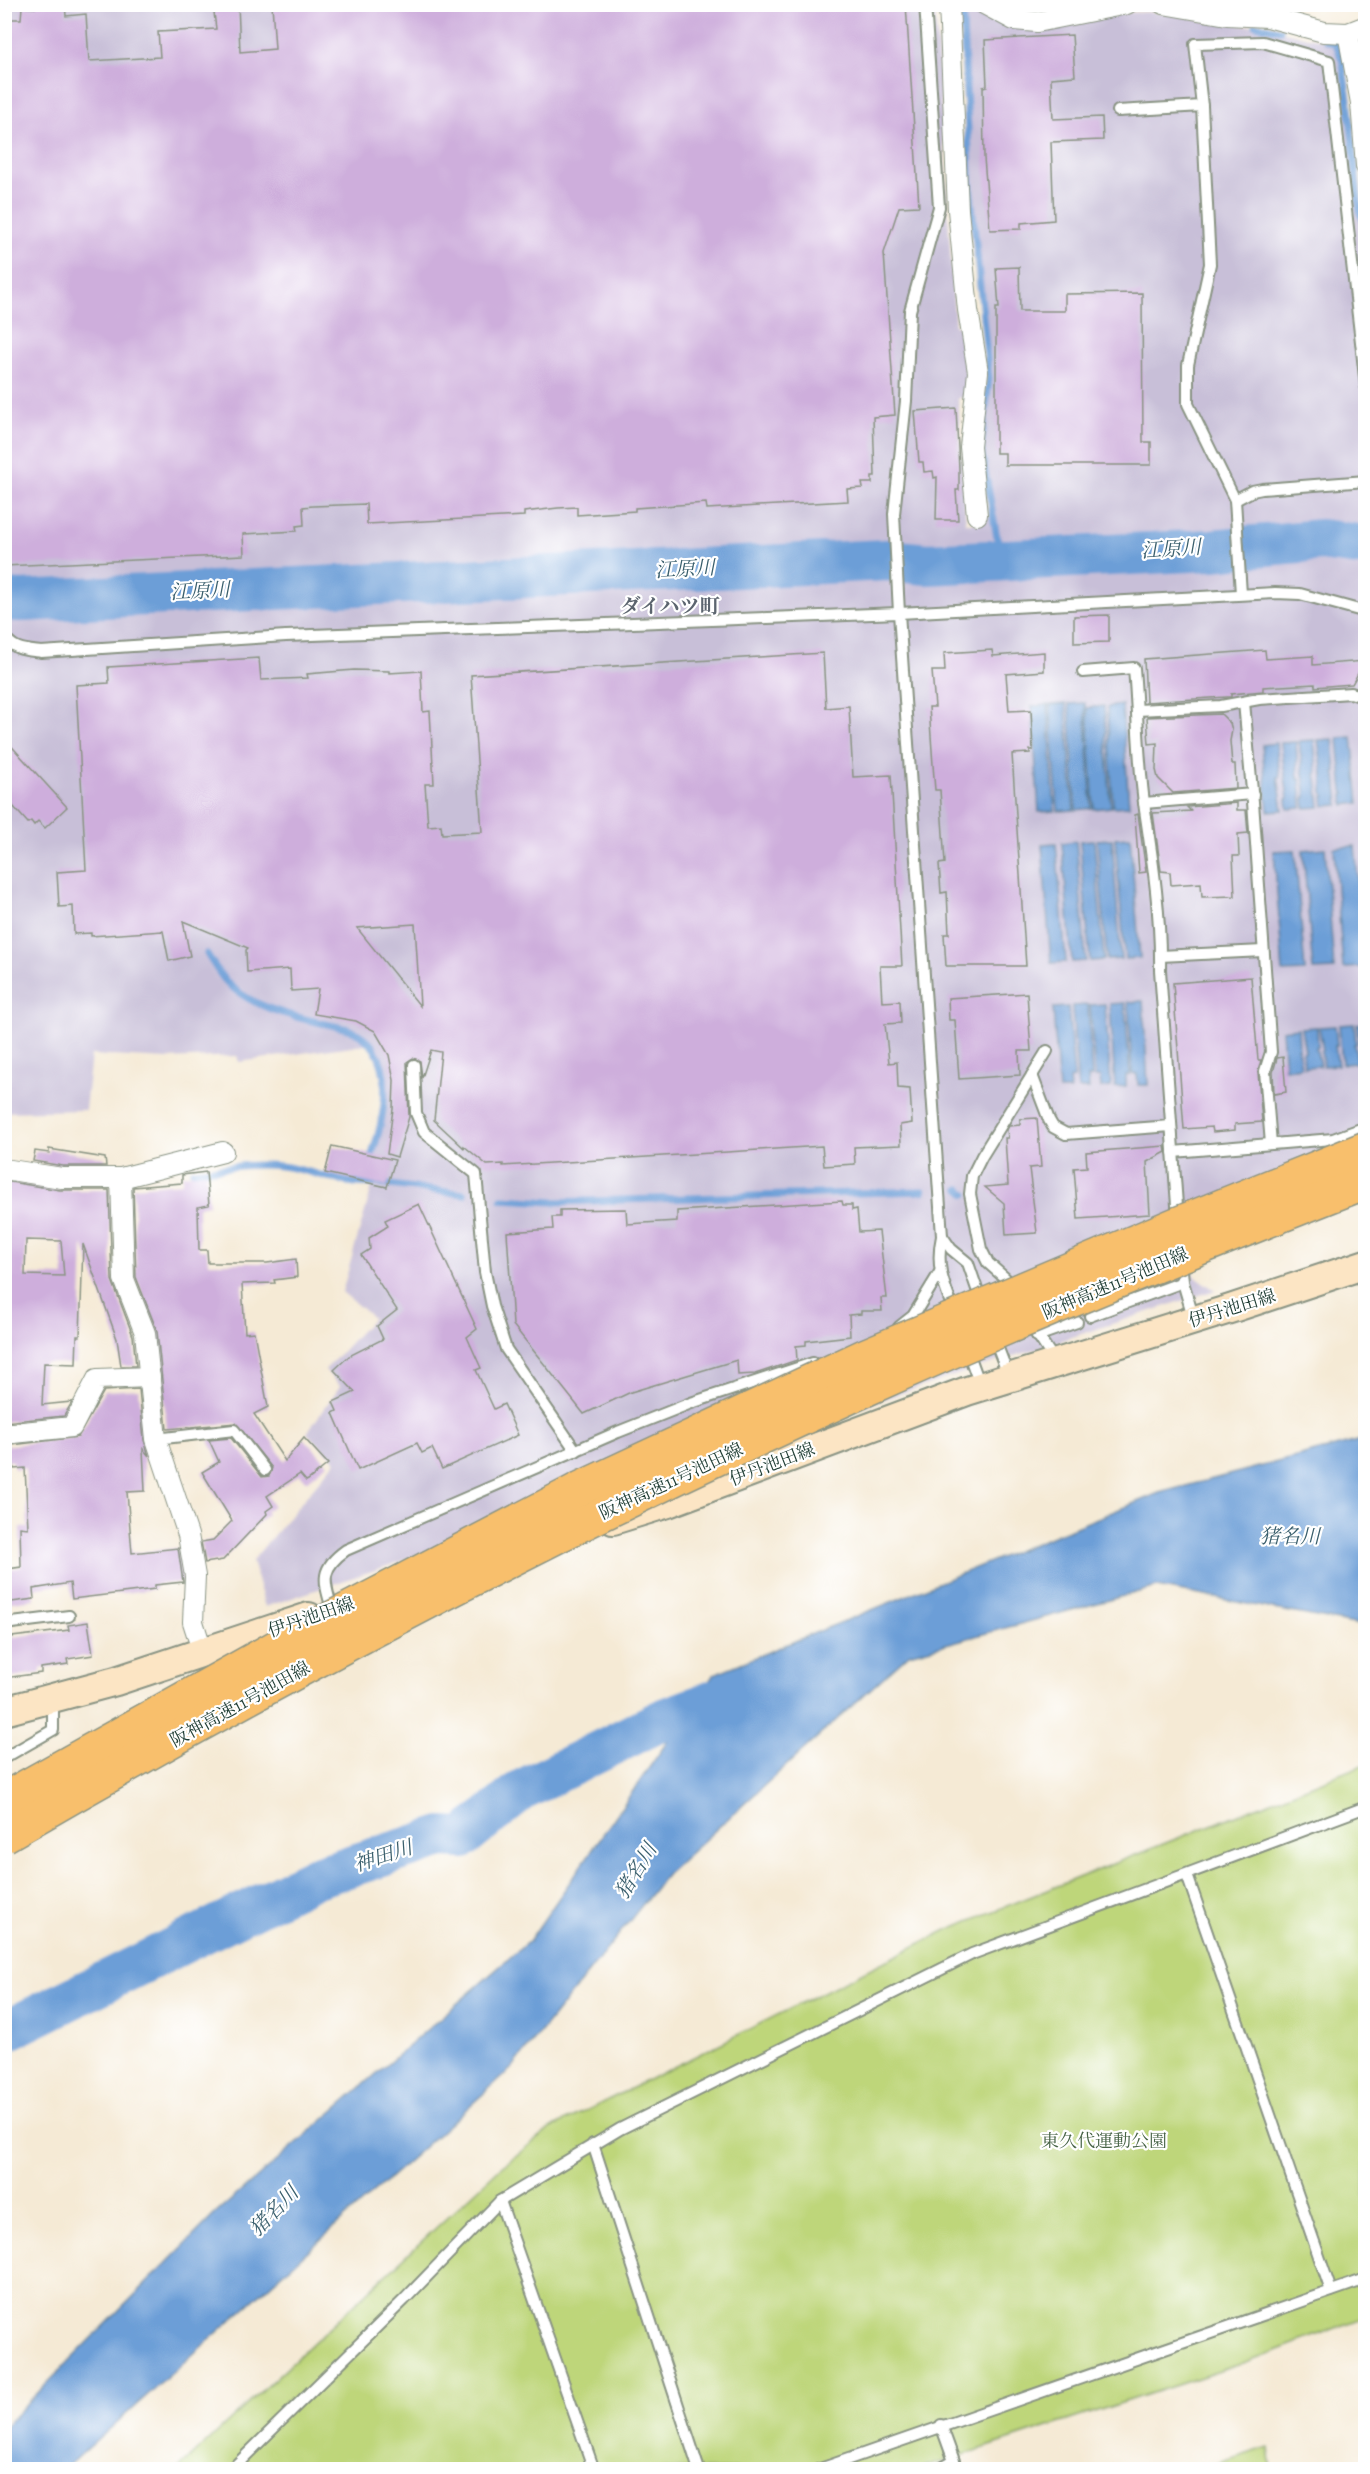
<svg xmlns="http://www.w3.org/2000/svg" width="1370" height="2474" font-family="Alegreya,'Noto Serif JP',serif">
  <rect width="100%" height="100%" fill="#fff"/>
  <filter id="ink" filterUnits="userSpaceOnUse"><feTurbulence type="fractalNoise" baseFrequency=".0167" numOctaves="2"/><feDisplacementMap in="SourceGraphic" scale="12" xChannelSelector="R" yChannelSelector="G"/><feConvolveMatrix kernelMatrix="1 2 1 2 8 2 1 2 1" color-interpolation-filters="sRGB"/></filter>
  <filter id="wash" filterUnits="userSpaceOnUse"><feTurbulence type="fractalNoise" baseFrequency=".008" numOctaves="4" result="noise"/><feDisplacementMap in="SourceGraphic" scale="24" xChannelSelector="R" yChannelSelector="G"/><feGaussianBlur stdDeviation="1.35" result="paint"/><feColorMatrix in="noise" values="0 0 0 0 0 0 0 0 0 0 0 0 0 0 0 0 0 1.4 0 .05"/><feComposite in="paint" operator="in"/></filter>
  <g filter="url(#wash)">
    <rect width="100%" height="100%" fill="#f5ead5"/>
    <!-- industrial -->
    <polygon fill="#c8bfd8" points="5,5 935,5 955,326 960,326 969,397 958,398 966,523 980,522 980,518 989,516 978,449 986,372 967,196 959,5 972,5 989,16 1148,12 1180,15 1204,21 1255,26 1323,40 1336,47 1340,60 1348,111 1357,212 1366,228 1365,1132 1191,1267 1194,1276 1215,1290 956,1375 265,1607 252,1561 336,1461 307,1433 340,1386 325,1370 373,1318 342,1292 371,1190 374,1177 372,1158 386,1116 388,1105 384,1064 373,1043 239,1062 237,1056 167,1059 91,1055 85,1110 5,1112"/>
    <!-- green -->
    <g fill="#bed67a" stroke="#6e8a57" stroke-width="1.5">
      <polygon points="1365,1764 1365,2317 1238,2365 920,2469 177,2470 500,2168 550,2129 949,1929"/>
      <polygon points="1269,2447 1272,2469 1200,2469"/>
    </g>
    <!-- water -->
    <g fill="#6c9ed7" stroke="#466e86" stroke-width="1.5">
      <polygon points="1085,703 1092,808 1076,810 1069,704"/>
      <polygon points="1066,704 1074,810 1058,811 1050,705"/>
      <polygon points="1048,705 1055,811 1039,812 1032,706"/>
      <polygon points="1122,705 1129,806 1113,807 1107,707"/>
      <polygon points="1104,706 1111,807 1094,809 1087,708"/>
      <polygon points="1352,737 1359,803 1344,805 1343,795 1345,794 1343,791 1338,738"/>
      <polygon points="1333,739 1336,772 1334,773 1336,776 1339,805 1324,806 1323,796 1325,796 1323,792 1323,774 1318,740"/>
      <polygon points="1314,740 1317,774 1315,774 1317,778 1320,807 1305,808 1304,798 1306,797 1299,741"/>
      <polygon points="1296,742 1298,779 1300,779 1302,808 1288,809 1287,799 1288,799 1281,743"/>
      <polygon points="1276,743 1280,777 1278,777 1283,810 1268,811 1262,745"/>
      <polygon points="1130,837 1140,958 1125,959 1115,838"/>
      <polygon points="1112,839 1121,959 1107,960 1097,840"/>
      <polygon points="1094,840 1104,960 1090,961 1080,841"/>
      <polygon points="1076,841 1086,961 1072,962 1062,843"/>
      <polygon points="1056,843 1066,962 1051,963 1042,844"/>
      <polygon points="1355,846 1365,967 1343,968 1334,848"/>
      <polygon points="1325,848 1334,969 1313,970 1303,850"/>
      <polygon points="1295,850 1305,971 1283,972 1274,851"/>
      <polygon points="1143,1001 1148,1085 1138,1085 1137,1074 1132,1074 1128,1002"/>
      <polygon points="1125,1003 1130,1075 1126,1075 1126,1086 1115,1087 1110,1004"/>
      <polygon points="1105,1004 1111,1087 1101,1088 1100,1077 1095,1077 1090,1005"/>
      <polygon points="1088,1005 1092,1077 1088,1077 1089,1089 1078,1089 1072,1006"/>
      <polygon points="1068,1007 1074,1078 1069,1079 1070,1090 1059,1090 1053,1008"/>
      <polygon points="1365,1023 1365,1063 1360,1063 1359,1048 1361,1044 1359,1043 1357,1024"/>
      <polygon points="1354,1024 1356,1044 1354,1044 1358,1063 1342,1064 1339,1025"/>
      <polygon points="1335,1026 1337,1045 1335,1046 1338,1065 1323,1066 1321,1051 1323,1050 1319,1027"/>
      <polygon points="1317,1027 1318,1046 1316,1047 1320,1066 1304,1067 1303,1052 1305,1051 1301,1028"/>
      <polygon points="1298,1028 1299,1048 1298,1048 1301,1067 1285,1069 1282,1030"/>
      <polygon points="1365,1439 1365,1626 1157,1587 909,1654 667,1874 512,2068 65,2469 5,2469 5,2426 215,2214 529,1941 714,1674 1159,1493"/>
    </g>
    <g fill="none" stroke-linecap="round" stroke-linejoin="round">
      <!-- stream -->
      <g stroke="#6c9ed7" stroke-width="7">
        <polyline points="962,4 971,195 989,378 981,448 1001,560"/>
        <polyline points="1256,25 1280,30"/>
        <polyline points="1326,40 1336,44 1342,60 1349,106 1360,214 1366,224"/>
        <path d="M207,954c5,8 10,16 16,24 29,34 84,41 125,51 55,20 36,93 21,134"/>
        <path d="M193,1171c30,-3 58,-8 88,-5 32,4 63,21 95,17"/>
        <polyline points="381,1184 464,1194"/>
        <polyline points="960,1189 966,1194"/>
        <polyline points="502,1199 553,1202 923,1191"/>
      </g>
      <!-- river -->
      <g stroke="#6c9ed7" stroke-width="42">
        <polyline points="4,600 21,601 887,560 927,564 1212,550 1321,540 1366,546"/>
        <polyline points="4,2032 316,1877 442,1837 463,1838 522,1790 664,1719 744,1690"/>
      </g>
    </g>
    <g id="blocks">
      <!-- building -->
      <g fill="#ceaedc" fill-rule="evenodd">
        <polygon points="34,4 65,4 66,16 86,14 89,61 160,57 158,32 216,29 213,4 238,4 240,52 275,49 272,4 906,4 919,206 899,207 884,253 895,415 873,417 875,476 872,476 872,483 862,483 863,488 847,489 848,501 707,509 706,503 635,508 635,511 577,515 577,507 558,508 524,512 524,516 367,524 366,504 313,506 303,507 304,525 296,526 297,531 243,534 244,555 4,566 4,19 21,19 22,7 35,8"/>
        <polygon points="1072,35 1075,76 1051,78 1053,119 1102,117 1103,140 1051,142 1054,220 1021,223 1021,229 990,230 984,158 983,87 987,86 985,40"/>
        <polygon points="1019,267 1020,311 1065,311 1065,294 1142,293 1143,442 1151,442 1151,465 1005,465 1005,453 996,453 996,308 999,308 996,268"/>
        <polygon points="956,408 959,469 959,490 956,490 958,520 936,520 937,477 934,478 933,471 924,472 923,462 919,462 915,411"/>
        <polygon points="1109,615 1109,642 1074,643 1074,616"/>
        <polygon points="992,650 993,656 1044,652 1044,671 1006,674 1009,711 1031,710 1033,750 1030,750 1030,753 1012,754 1026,966 946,966 944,934 949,934 947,892 941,893 939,864 945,863 940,790 935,790 933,765 929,707 935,707 932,671 945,671 944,653"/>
        <polygon points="1265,650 1266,659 1313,656 1313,665 1365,661 1352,684 1315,687 1315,684 1263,687 1263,691 1231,694 1231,697 1227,697 1146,702 1144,659"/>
        <path d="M823,653l3,55 23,-2 4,71 38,-2 11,191h-22l2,36 18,-1 1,22 -16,1 4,39 8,-1 1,26 12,1 2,34 -12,2 1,20 -47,2 1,17 -31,2 -2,-20 -319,20v-2l-16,1 -23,-19v2l-30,-28 7,-68 -10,-2 -9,28 -2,-17 -7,-3 -6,4 2,55 -12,40 -10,-3 6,-45 1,-29 -5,-25 -14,-24 -19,-10 -42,-7 4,-25 -27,2 -1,-22 -43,3 -1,-22 2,-2 -65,-27 7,35 -21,5 -6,-30 -72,5v-3l-17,1 -1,-28 -14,1 -2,-35 29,-2 -10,-185 33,-2 -1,-16 151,-9 2,22 47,-2 -1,-4 47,-4 35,1v2l32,-2 2,41 7,-1 4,73h-9l3,42 13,-1 1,9 40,-2 -11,-157zM415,924l5,82 -63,-78z"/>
        <polygon points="1221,714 1230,723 1232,730 1230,741 1232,764 1235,764 1236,788 1173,793 1158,778 1156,770 1157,743 1149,744 1147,717"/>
        <polygon points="4,738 67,807 45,828 38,821 34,825 31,821 28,823 4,796"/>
        <polygon points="1237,803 1237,810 1246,810 1248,833 1238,834 1239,856 1233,856 1235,896 1202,897 1201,883 1171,885 1170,872 1161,871 1153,813 1191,811 1187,807"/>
        <polygon points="1138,814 1146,872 1139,873 1135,815"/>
        <polygon points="1251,977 1258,1060 1261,1060 1258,1072 1262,1122 1235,1124 1235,1130 1213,1132 1212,1127 1184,1129 1173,983"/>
        <polygon points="1027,993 1031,1051 1019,1051 1020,1075 959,1079 955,1020 949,1020 948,998"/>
        <polygon points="1283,1057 1286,1092 1274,1094 1273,1072 1277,1058"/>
        <polygon points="1037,1118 1041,1167 1029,1168 1037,1233 1006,1235 1004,1203 985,1187 1008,1185 1005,1138 1008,1138 1007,1130 1009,1126 1020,1125 1020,1119"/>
        <polygon points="332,1146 395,1160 387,1187 325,1173"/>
        <polygon points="1165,1146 1166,1152 1147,1162 1150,1214 1078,1219 1074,1168 1087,1167 1086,1152"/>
        <polygon points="49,1149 105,1158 106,1166 63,1166 33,1161 35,1151 49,1153"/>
        <polygon points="206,1172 209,1205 198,1207 199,1250 207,1250 208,1263 267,1263 296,1259 297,1277 274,1280 275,1283 242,1284 245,1333 254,1332 268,1407 254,1414 285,1461 304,1438 328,1464 308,1480 306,1481 300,1474 267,1496 273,1506 266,1511 267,1514 223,1560 205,1563 201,1542 213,1540 232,1521 202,1472 219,1462 209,1440 231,1438 262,1477 269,1476 272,1468 236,1423 167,1429 157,1331 136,1277 133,1187 182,1183 182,1175"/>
        <path d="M4,1181l56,9h49l3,90 21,56 3,30h-15l-4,-27 -34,-95 -3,92h-3l-1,28 -32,-1 -2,42 30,-3 -8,14 -60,6zM26,1240l35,1 3,35 -39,-1z"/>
        <polygon points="842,1201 843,1205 852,1205 852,1210 857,1209 859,1232 879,1231 887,1298 881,1298 882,1311 861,1311 861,1314 849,1315 850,1336 806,1341 806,1345 796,1346 797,1360 755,1374 738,1375 737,1360 631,1392 584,1414 513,1325 507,1232 553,1229 552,1217 560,1217 560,1210 626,1209 627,1224 677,1221 677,1211"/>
        <polygon points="419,1204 477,1329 467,1337 481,1368 476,1370 494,1409 504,1404 518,1435 442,1469 432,1448 422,1453 417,1443 358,1470 333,1413 337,1411 333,1402 355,1392 334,1370 349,1356 383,1339 377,1326 397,1310 361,1255 370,1249 369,1238 388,1226 385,1220"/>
        <polygon points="139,1389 144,1440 149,1456 143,1449 145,1491 127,1492 132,1553 178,1548 183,1582 155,1585 155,1589 72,1599 70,1583 33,1589 34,1599 4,1603 4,1579 9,1578 8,1569 21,1567 20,1527 28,1528 25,1468 14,1469 13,1461 4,1461 4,1446 78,1437 104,1391"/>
        <polygon points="88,1622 93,1655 67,1659 68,1664 41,1668 41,1673 4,1678 4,1638 69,1630 68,1625"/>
      </g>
    </g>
  </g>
  <g filter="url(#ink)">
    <use href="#blocks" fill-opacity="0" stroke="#8a9484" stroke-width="1.5"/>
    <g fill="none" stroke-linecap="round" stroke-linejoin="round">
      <defs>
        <g id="lane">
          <path d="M925,4l14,203 -29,104 -4,90 -12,113 5,99 43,623c-7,31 2,49 13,78"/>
          <polyline points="1202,106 1195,44 1263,42 1329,61 1366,386"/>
          <polyline points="1118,111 1202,106 1210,264 1188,365 1188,404 1235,500 1241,594"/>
          <polyline points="1235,500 1252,491 1262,489 1366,481"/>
          <path d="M4,635c8,15 22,15 37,17l245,-16 613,-23 376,-20 25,1 66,18"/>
          <path d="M1083,672l51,-4c4,47 4,95 11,142 8,53 16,106 15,160l18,249"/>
          <polyline points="1244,702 1253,802 1271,1052 1265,1071 1271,1144"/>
          <polyline points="1137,710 1221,706 1259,699 1351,693 1366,698"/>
          <polyline points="1144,803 1253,794"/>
          <polyline points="1160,956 1263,951"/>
          <polyline points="414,1065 416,1113 424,1132 476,1174 485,1272 492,1306 506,1349 576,1451"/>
          <polyline points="1032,1075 1049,1120 1053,1127 1066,1134 1171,1126"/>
          <polyline points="1173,1152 1333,1139 1366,1127"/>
          <polyline points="942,1236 951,1249 968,1263 982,1304"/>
          <polyline points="1181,1259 1183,1282 1194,1320"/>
          <polyline points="1013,1291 1005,1278 988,1263 981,1249 970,1194 972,1176 982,1156 1047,1051"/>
          <polyline points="1090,1316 1183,1282"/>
          <polyline points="1030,1323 1056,1363"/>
          <polyline points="899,1327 913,1316 940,1272"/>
          <polyline points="1037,1336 1077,1322"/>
          <polyline points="994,1338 1009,1377"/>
          <polyline points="967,1349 980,1385"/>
          <polyline points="156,1439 234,1430 265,1470"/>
          <path d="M332,1609c-8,-28 -13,-40 14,-59l272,-118 73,-29 122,-40"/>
          <polyline points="4,1624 69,1616"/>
          <polyline points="4,1758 53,1730 53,1699"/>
          <polyline points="1187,1875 1331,2291"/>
          <polyline points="593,2144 699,2470"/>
          <polyline points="500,2201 594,2470"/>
          <polyline points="231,2470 404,2300 500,2201 620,2129 972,1954 1366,1807"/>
          <polyline points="817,2470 1366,2279"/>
          <polyline points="938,2470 954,2461 941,2425"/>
        </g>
        <g id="street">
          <polyline points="949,4 958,210 968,310 978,372 970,447 977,515"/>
          <polyline points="984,4 1014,20 1037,22 1127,4"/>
          <polyline points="1163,4 1227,15 1268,17 1324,32 1348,33 1366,26"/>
          <polyline points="1348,33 1361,103 1366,166"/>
          <polyline points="4,1169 62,1178 121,1178 223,1152"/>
          <polyline points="121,1178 124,1279 145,1333 156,1439 188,1535 195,1576 193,1622 203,1653"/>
          <polyline points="4,1434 72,1427 97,1379 150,1377"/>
        </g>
        <g id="secondary">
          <polyline points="613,1520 668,1503 967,1391 1230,1309 1366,1264"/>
          <polyline points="4,1711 116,1681 309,1617"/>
        </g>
      </defs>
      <!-- lane casing -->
      <use href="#lane" stroke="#8a9484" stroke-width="14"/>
      <!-- street casing -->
      <use href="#street" stroke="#8a9484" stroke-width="22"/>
      <!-- secondary casing -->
      <use href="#secondary" stroke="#8a9484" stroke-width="32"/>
      <!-- lane -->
      <use href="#lane" stroke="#fff" stroke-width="10"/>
      <!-- street -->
      <use href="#street" stroke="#fff" stroke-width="20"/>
      <!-- secondary -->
      <use href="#secondary" stroke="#fce5c4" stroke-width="28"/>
      <defs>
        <g id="highway-bridge">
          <polyline points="4,1799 278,1646 581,1488 864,1356 1174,1225 1366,1148"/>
          <path d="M4,1836c280,-163 568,-314 863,-447 164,-74 331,-141 499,-207"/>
        </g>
      </defs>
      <!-- highway-bridge casing -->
      <use href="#highway-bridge" stroke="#8a9484" stroke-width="36" stroke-linecap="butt"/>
      <!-- highway-bridge -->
      <use href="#highway-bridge" stroke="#f8bf6c" stroke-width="33"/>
    </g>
  </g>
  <g text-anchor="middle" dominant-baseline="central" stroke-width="4.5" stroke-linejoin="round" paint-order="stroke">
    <!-- street labels -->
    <g font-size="18" fill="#1f3d34" stroke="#fff">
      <text transform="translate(1115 1283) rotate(-23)">阪神高速11号池田線</text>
      <text transform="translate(1232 1308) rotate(-17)">伊丹池田線</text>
      <text transform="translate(772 1464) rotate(-21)">伊丹池田線</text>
      <text transform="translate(671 1481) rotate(-25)">阪神高速11号池田線</text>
      <text transform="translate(311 1617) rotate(-19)">伊丹池田線</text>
      <text transform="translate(240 1704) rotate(-29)">阪神高速11号池田線</text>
    </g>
    <!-- park labels -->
    <g font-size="18" fill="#476346" stroke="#fff">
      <text x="1104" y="2141">東久代運動公園</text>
    </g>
    <!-- water labels -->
    <g font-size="20" font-style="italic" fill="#3a5f6d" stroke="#fff">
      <text transform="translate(1171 549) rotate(-4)">江原川</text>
      <text transform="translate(685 569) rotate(-3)">江原川</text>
      <text transform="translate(200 591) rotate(-3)">江原川</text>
      <text x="1290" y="1536">猪名川</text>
      <text transform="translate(383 1856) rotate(-18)">神田川</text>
      <text transform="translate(636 1871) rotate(-59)">猪名川</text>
      <text transform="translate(274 2211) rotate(-46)">猪名川</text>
    </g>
    <!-- neighbourhood labels -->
    <g font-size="20" font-weight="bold" fill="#5c656f" stroke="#fff">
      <text x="670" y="606">ダイハツ町</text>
    </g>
  </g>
  <!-- margin -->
  <rect width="1370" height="2474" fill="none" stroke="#fff" stroke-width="24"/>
</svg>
